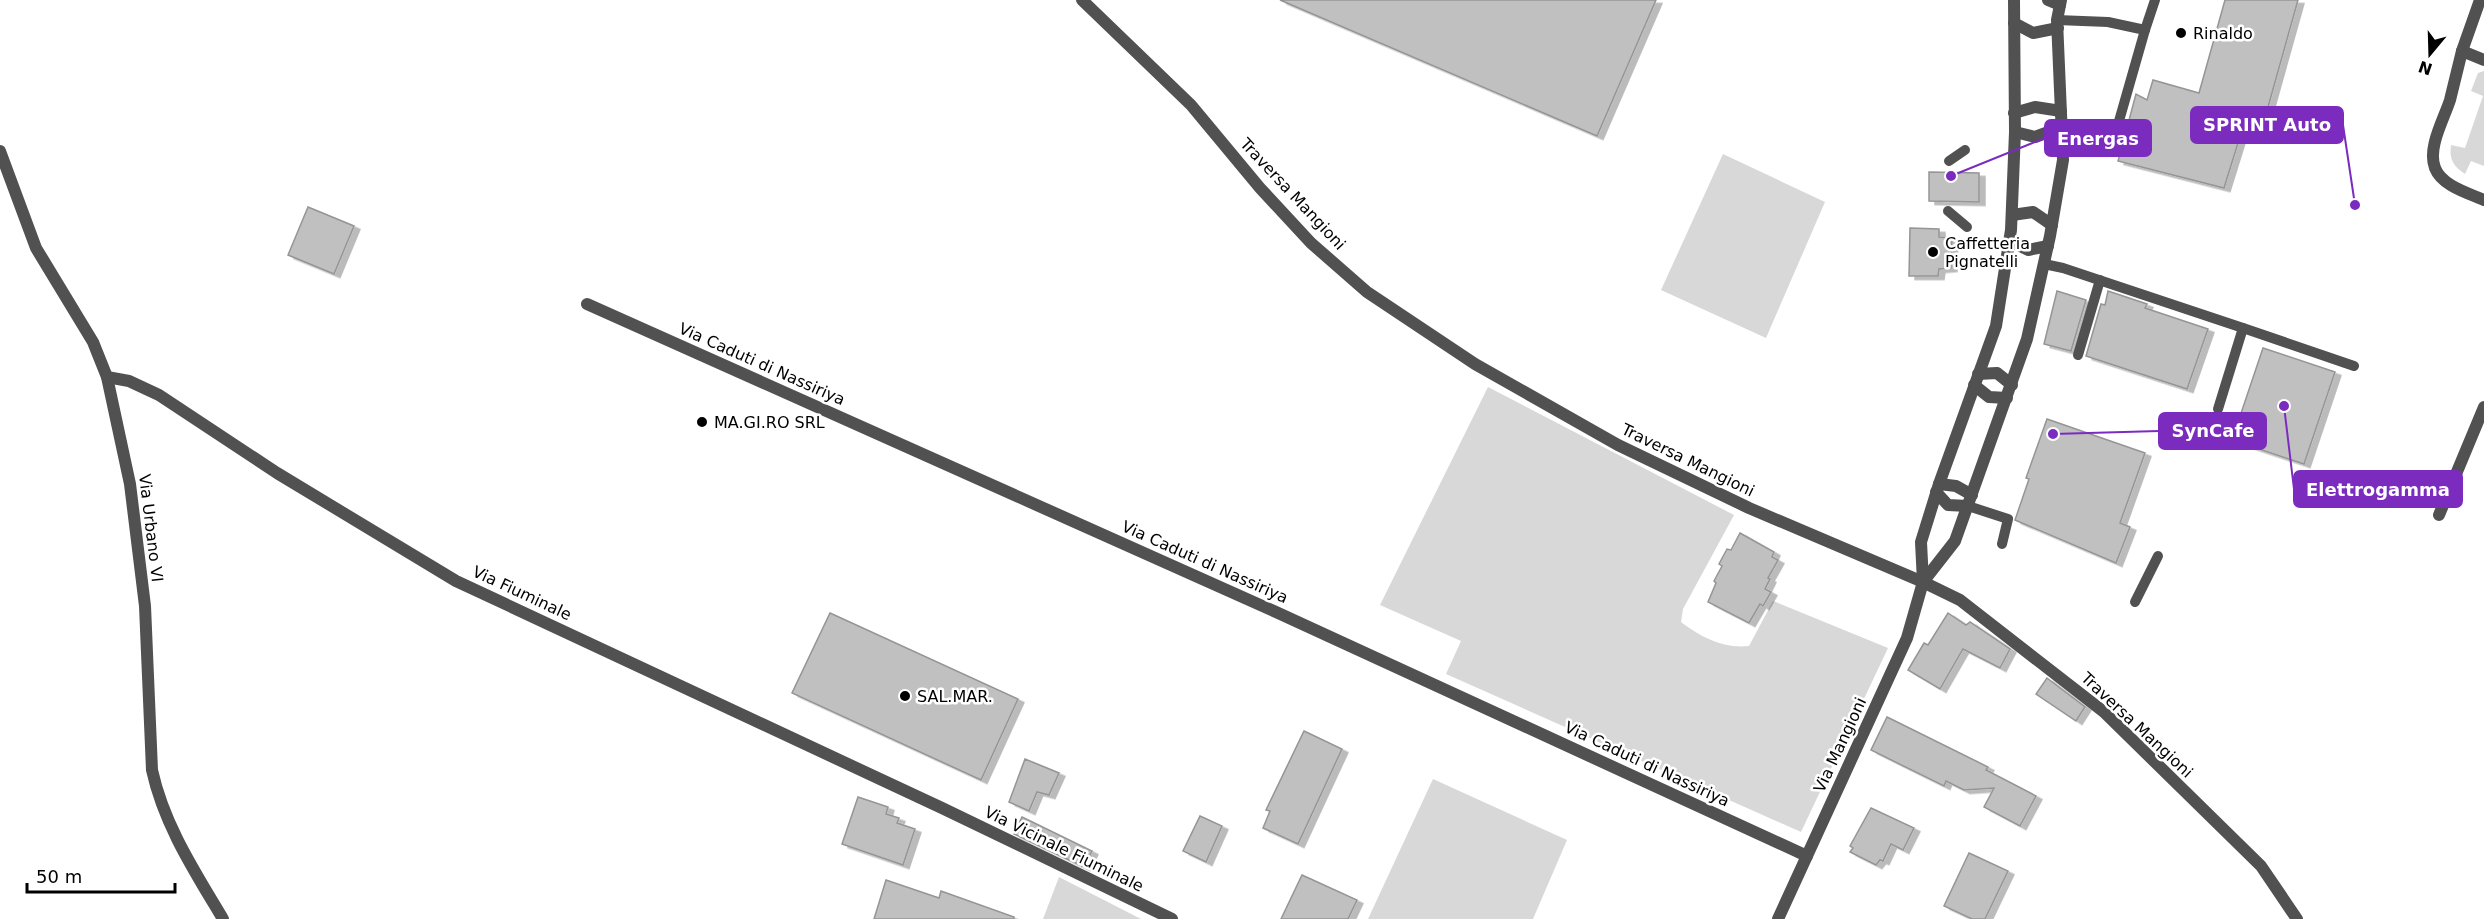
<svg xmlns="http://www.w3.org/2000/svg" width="2484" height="919" font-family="'DejaVu Sans',sans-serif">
  <defs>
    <filter id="shadow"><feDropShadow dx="6" dy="3.5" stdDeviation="0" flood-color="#0004"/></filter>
  </defs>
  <rect width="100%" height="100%" fill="#fff"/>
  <!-- green -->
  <g fill="#d8d8d8">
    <path d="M2484,71v95l-13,-5 -6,13c-12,-8 -16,-15 -14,-29l14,3 18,-52 -12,-5 7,-18z"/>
    <polygon points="1723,154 1825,202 1766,338 1661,290"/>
    <path d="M1488,387l246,128 -51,94 -2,13c20,15 42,27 68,24l24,-45 115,47 -87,184 -355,-158 15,-33 -81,-36z"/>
    <polygon points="1433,779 1567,840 1533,919 1368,919"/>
    <polygon points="1059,877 1141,919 1043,919"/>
  </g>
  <!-- building -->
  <g fill="#c0c0c0" stroke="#959595" stroke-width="1.5" filter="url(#shadow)">
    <polygon points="1280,0 1656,0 1597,136"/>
    <polygon points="2225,0 2298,0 2261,132 2243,127 2224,188 2118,161 2136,94 2147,100 2153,80 2199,93"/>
    <polygon points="1929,172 1979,173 1979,202 1929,201"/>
    <polygon points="308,207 354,226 334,274 288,255"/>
    <polygon points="1910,228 1939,229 1939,237 1952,238 1951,268 1939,269 1938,276 1909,276"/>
    <polygon points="2057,291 2086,300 2071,351 2044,344"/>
    <polygon points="2108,291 2147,304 2145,308 2208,329 2187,389 2086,356 2101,304 2105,305"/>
    <polygon points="2263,348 2335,372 2304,464 2232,440"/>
    <polygon points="2047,419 2145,453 2120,523 2130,527 2116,563 2015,520 2029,479 2026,478"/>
    <polygon points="1740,533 1774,552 1772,557 1778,560 1768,578 1770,579 1765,589 1771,592 1763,606 1760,604 1749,623 1708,602 1716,583 1714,581 1722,566 1719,564 1727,549 1731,550"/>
    <polygon points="830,613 1018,699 981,780 792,693"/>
    <polygon points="1948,613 1966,625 1970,622 2010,649 2000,668 1963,649 1940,689 1908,670 1924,643 1928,645"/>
    <polygon points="2047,678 2085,707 2076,721 2036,694"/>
    <polygon points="1887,717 1988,767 1986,770 2036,796 2020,826 1984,807 1994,788 1964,790 1946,781 1944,786 1871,750"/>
    <polygon points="1304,731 1342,749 1298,844 1263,828 1270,811 1266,810"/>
    <polygon points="1025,759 1059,773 1049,795 1037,792 1029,811 1009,802"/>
    <polygon points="858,797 888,807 886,814 899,818 897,823 915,829 903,865 842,844"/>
    <polygon points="1871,808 1914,828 1903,850 1891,844 1883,861 1880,860 1876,865 1850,852 1853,848 1850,846"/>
    <polygon points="1200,816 1222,826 1206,862 1183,851"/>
    <polygon points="1022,817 1092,851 1084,867 1014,834"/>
    <polygon points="1969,853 2008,871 1985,919 1972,919 1944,906"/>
    <polygon points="1302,875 1357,900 1348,919 1281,919"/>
    <polygon points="886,880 939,898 941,891 1014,917 1014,919 874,919"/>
  </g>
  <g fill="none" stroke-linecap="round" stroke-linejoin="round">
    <!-- service -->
    <g stroke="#515151" stroke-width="10">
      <polyline points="2057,20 2108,22 2145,30 2117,128"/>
      <polyline points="2145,30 2155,0"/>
      <polyline points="1949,161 1965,150"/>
      <polyline points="1948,211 1967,227"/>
      <polyline points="2044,264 2063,268 2243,328 2218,409"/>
      <polyline points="2243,328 2354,366"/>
      <polyline points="2078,355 2100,280"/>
      <polyline points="1968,506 2008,519 2002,544"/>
      <polyline points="2135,602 2158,556"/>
    </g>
    <!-- minor -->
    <g stroke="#515151" stroke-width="12">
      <polyline points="1082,0 1191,105 1260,188 1311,243 1367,292 1475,364 1618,445 1749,508 1923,582 1960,600 2104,712 2261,866 2297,919"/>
      <polyline points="2462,51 2480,0"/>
      <path d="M2484,60l-22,-9c-4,16 -8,33 -12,49 -6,19 -23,48 -15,68 7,18 33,25 49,32"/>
      <path d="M0,151l36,97 57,94 14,35 23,107 15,122 7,164c12,55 43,102 71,149"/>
      <polyline points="587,304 1276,612 1807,856"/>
      <polyline points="107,377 129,381 159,395 277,473 456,581 942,808 1172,919"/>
      <polyline points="2439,515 2484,407"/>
    </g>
    <!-- tertiary -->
    <g stroke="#515151" stroke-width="12">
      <polyline points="2048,0 2060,5"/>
      <polyline points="2014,23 2033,33 2058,28"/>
      <polyline points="2014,113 2035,107 2061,111"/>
      <polyline points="2015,132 2035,137 2062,127"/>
      <polyline points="2012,215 2033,212 2052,225"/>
      <polyline points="2010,241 2028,250 2048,246"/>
      <polyline points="1978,374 1997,373 2012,385"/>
      <polyline points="1974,385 1989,397 2007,398"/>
      <polyline points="1939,484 1956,486 1972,495"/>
      <polyline points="1936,492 1948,505 1968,506"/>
      <polyline points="1923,582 1955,541 2027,339 2050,236 2063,160 2057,20 2061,0"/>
      <polyline points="1778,919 1907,638 1923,582 1921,542 1939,484 1996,326 2011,230 2015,132 2014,0"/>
    </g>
  </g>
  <!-- markers -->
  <g fill="#000" stroke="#fff" stroke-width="2">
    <circle cx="2181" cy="33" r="6"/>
    <circle cx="1933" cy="252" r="6"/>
    <circle cx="702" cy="422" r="6"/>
    <circle cx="905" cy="696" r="6"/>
  </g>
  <g text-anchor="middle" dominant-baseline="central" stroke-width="5" stroke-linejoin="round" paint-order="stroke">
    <!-- poi labels -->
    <g font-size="16" fill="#000" stroke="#fff" text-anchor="start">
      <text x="2193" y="33">Rinaldo</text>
      <text x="1945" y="243">Caffetteria<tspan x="1945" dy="18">Pignatelli</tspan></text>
      <text x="714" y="422">MA.GI.RO SRL</text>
      <text x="917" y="696">SAL.MAR.</text>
    </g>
    <!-- street labels -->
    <g font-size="16" fill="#000" stroke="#fff">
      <text transform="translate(1293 194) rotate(47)">Traversa Mangioni</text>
      <text transform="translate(762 364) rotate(24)">Via Caduti di Nassiriya</text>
      <text transform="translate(1688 460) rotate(26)">Traversa Mangioni</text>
      <text transform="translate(151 528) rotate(83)">Via Urbano VI</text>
      <text transform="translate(1205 562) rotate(24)">Via Caduti di Nassiriya</text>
      <text transform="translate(522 593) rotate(25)">Via Fiuminale</text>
      <text transform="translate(2137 725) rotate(43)">Traversa Mangioni</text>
      <text transform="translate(1840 745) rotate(-65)">Via Mangioni</text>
      <text transform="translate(1647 764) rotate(25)">Via Caduti di Nassiriya</text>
      <text transform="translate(1064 849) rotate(26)">Via Vicinale Fiuminale</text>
    </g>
  </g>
  <!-- callouts -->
  <path fill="none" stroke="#7b2cbf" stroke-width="2" d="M2355 205L2343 125M1951 176L2045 138M2053 434L2159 431M2284 406L2294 489"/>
  <g fill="#7b2cbf" stroke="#fff" stroke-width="2">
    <circle cx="2355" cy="205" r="6"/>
    <circle cx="1951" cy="176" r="6"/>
    <circle cx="2053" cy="434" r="6"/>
    <circle cx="2284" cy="406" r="6"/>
  </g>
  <g fill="#7b2cbf" stroke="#7b2cbf" stroke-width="2">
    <rect x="2191" y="107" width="152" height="36" rx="6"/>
    <rect x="2045" y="120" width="106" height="36" rx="6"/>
    <rect x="2159" y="413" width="107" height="36" rx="6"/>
    <rect x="2294" y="471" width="168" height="36" rx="6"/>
  </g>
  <g font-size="18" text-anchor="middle" font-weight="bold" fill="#fff">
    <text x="2267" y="131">SPRINT Auto</text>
    <text x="2098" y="145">Energas</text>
    <text x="2213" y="437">SynCafe</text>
    <text x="2378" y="496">Elettrogamma</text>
  </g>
  <!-- north arrow -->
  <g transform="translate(2430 54) rotate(199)" stroke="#ffffff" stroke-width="4.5" paint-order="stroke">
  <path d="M0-4.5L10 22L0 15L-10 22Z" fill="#000000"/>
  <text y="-9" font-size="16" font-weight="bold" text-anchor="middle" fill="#000000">N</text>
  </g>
  <!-- scale -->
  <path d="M27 883v9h148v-9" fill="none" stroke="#000000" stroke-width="3"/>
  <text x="36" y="883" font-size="18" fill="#000000" stroke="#ffffff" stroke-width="4.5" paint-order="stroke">50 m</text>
</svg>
